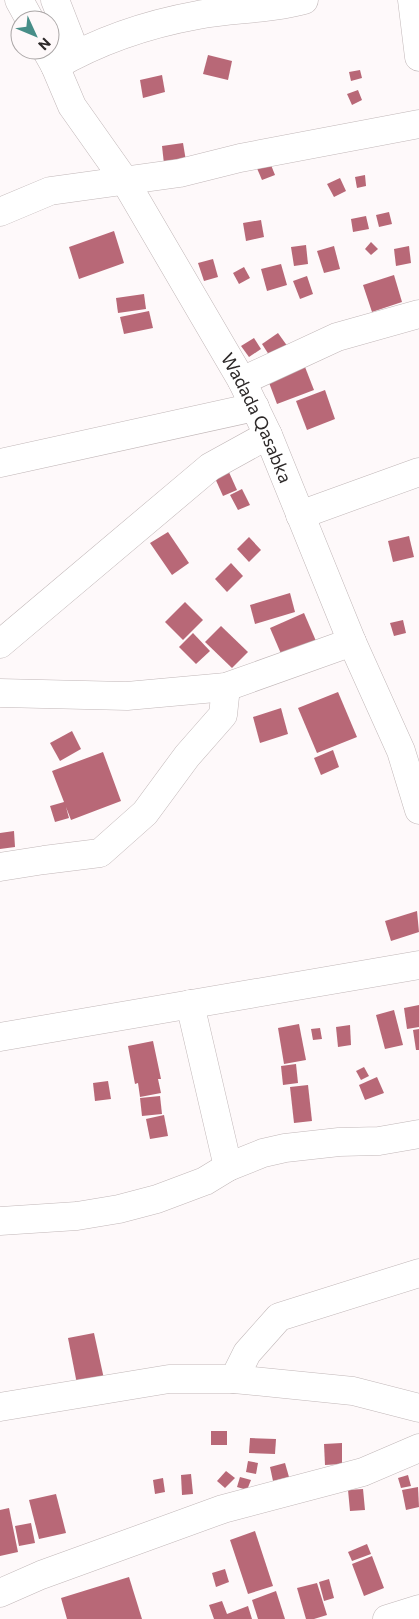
<svg xmlns="http://www.w3.org/2000/svg" width="419" height="1619" font-family="Commissioner,sans-serif">
  <rect width="100%" height="100%" fill="#fef9fa"/>
  <!-- building -->
  <g fill="#b86877">
    <polygon points="208,55 232,61 228,80 203,74"/>
    <polygon points="360,70 362,78 351,81 349,72"/>
    <polygon points="162,75 165,92 143,98 140,80"/>
    <polygon points="358,90 362,100 352,105 347,94"/>
    <polygon points="183,143 186,161 164,164 162,146"/>
    <polygon points="269,160 275,175 262,180 256,166"/>
    <polygon points="365,175 366,186 357,188 355,177"/>
    <polygon points="340,178 346,191 334,197 327,184"/>
    <polygon points="389,212 392,224 379,227 376,215"/>
    <polygon points="366,216 369,229 353,232 351,219"/>
    <polygon points="261,220 264,237 246,241 243,223"/>
    <polygon points="114,231 124,263 79,279 69,247"/>
    <polygon points="371,242 378,249 371,255 365,249"/>
    <polygon points="306,245 308,264 294,266 291,247"/>
    <polygon points="334,246 340,269 324,273 317,251"/>
    <polygon points="409,246 411,263 396,266 394,249"/>
    <polygon points="213,259 218,277 204,281 198,263"/>
    <polygon points="281,264 287,285 267,291 261,269"/>
    <polygon points="244,267 250,278 239,284 233,273"/>
    <polygon points="394,275 402,302 372,312 363,285"/>
    <polygon points="307,276 313,294 300,299 293,281"/>
    <polygon points="144,294 146,309 118,313 116,298"/>
    <polygon points="149,311 153,328 124,334 120,317"/>
    <polygon points="278,333 288,347 271,358 262,344"/>
    <polygon points="254,338 261,349 249,357 241,346"/>
    <polygon points="305,367 314,390 277,404 268,380"/>
    <polygon points="325,390 335,419 307,430 296,401"/>
    <polygon points="228,470 237,490 223,496 214,476"/>
    <polygon points="242,489 250,505 238,510 230,495"/>
    <polygon points="168,532 189,563 172,575 150,543"/>
    <polygon points="409,536 414,557 393,562 388,541"/>
    <polygon points="249,537 261,550 249,562 237,549"/>
    <polygon points="231,563 243,576 227,592 215,579"/>
    <polygon points="290,593 295,612 255,624 250,605"/>
    <polygon points="185,602 203,620 183,640 165,622"/>
    <polygon points="304,613 316,641 282,656 270,628"/>
    <polygon points="403,620 406,633 394,636 390,623"/>
    <polygon points="221,626 248,652 232,668 205,642"/>
    <polygon points="193,633 210,651 196,664 179,647"/>
    <polygon points="338,692 357,737 317,753 298,708"/>
    <polygon points="281,708 288,734 260,743 253,717"/>
    <polygon points="72,731 81,749 60,761 50,743"/>
    <polygon points="333,750 339,767 321,775 314,758"/>
    <polygon points="103,752 121,801 71,820 66,807 69,818 55,822 50,806 64,802 52,771"/>
    <polygon points="14,831 15,847 0,849 0,833"/>
    <polygon points="417,911 419,932 391,941 385,921"/>
    <polygon points="419,1005 419,1027 407,1029 404,1008"/>
    <polygon points="394,1010 403,1045 385,1049 376,1015"/>
    <polygon points="299,1024 306,1060 284,1064 278,1028"/>
    <polygon points="350,1025 351,1045 338,1047 336,1027"/>
    <polygon points="320,1028 322,1039 313,1040 311,1029"/>
    <polygon points="419,1029 419,1050 416,1050 413,1030"/>
    <polygon points="153,1041 161,1079 158,1079 161,1093 140,1097 138,1083 135,1084 128,1046"/>
    <polygon points="296,1064 298,1083 283,1085 281,1066"/>
    <polygon points="364,1067 369,1076 361,1080 356,1071"/>
    <polygon points="377,1077 384,1093 365,1100 359,1085"/>
    <polygon points="108,1081 111,1099 95,1101 93,1083"/>
    <polygon points="308,1085 312,1121 294,1123 290,1087"/>
    <polygon points="160,1096 162,1114 142,1116 140,1098"/>
    <polygon points="164,1115 168,1136 150,1139 146,1119"/>
    <polygon points="94,1333 104,1379 77,1384 68,1338"/>
    <rect x="211" y="1431" width="16" height="14"/>
    <polygon points="250,1438 276,1439 275,1454 249,1453"/>
    <polygon points="342,1443 342,1464 325,1465 324,1444"/>
    <polygon points="248,1461 258,1463 256,1474 246,1472"/>
    <polygon points="285,1463 289,1477 273,1481 270,1467"/>
    <polygon points="226,1471 235,1478 225,1488 217,1481"/>
    <polygon points="191,1474 193,1494 182,1495 181,1475"/>
    <polygon points="408,1475 411,1486 401,1488 398,1478"/>
    <polygon points="240,1477 251,1480 247,1490 237,1487"/>
    <polygon points="163,1478 165,1492 155,1494 153,1480"/>
    <polygon points="418,1487 419,1507 406,1510 402,1490"/>
    <polygon points="363,1489 365,1510 350,1511 348,1490"/>
    <polygon points="56,1494 66,1533 39,1539 29,1500"/>
    <polygon points="9,1508 18,1552 0,1556 0,1510"/>
    <polygon points="31,1523 35,1543 19,1546 15,1526"/>
    <polygon points="255,1531 273,1586 248,1594 230,1540"/>
    <polygon points="367,1544 371,1554 352,1561 348,1552"/>
    <polygon points="372,1556 384,1588 364,1596 352,1564"/>
    <polygon points="225,1569 229,1582 216,1587 212,1573"/>
    <polygon points="129,1577 142,1619 67,1619 61,1598"/>
    <polygon points="329,1579 334,1598 324,1601 319,1582"/>
    <polygon points="317,1583 327,1615 314,1619 306,1619 297,1588"/>
    <polygon points="276,1591 285,1619 258,1619 252,1600"/>
    <polygon points="222,1601 227,1614 248,1606 252,1619 214,1619 209,1605"/>
  </g>
  <g fill="none" stroke-linecap="round" stroke-linejoin="round">
    <defs>
      <g id="minor">
        <polyline points="19,0 30,20"/>
        <polyline points="55,0 76,54"/>
        <polyline points="412,0 419,57"/>
        <path id="s1" d="M46,50l9,16 17,40 53,75 117,200 26,54 84,207 49,109 18,59"/>
        <path d="M55,66c45,-26 93,-42 143,-51 36,-7 70,-5 106,-15"/>
        <polyline points="0,212 50,191 180,173 240,158 419,124"/>
        <polyline points="242,381 337,337 419,314"/>
        <polyline points="0,463 255,407"/>
        <polyline points="300,515 419,472"/>
        <polyline points="0,644 210,467 268,435"/>
        <polyline points="0,693 127,696 226,687 352,642"/>
        <polyline points="0,867 44,860 100,853 145,813 187,756 223,715 226,687"/>
        <polyline points="190,1004 228,1167"/>
        <polyline points="0,1037 419,965"/>
        <polyline points="0,1221 77,1216 119,1209 157,1199 205,1181 228,1167 263,1153 285,1148 339,1142 379,1141 419,1134"/>
        <polyline points="234,1379 247,1353 279,1317 419,1273"/>
        <polyline points="0,1407 169,1379 234,1379 353,1391 419,1408"/>
        <polyline points="0,1593 41,1575 223,1509 363,1472 419,1448"/>
        <polyline points="387,1619 419,1609"/>
      </g>
    </defs>
    <!-- minor casing -->
    <use href="#minor" stroke="#c1b7b8" stroke-width="29"/>
    <!-- minor -->
    <use href="#minor" stroke="#fff" stroke-width="28"/>
  </g>
  <g text-anchor="middle" dominant-baseline="central" stroke-width="4" stroke-linejoin="round" paint-order="stroke">
    <!-- street labels -->
    <g font-size="18" fill="#2d2929" stroke="#fef9fa">
      <text stroke="none"><textPath href="#s1" startOffset="425">Wadada Qasabka</textPath></text>
    </g>
  </g>
  <!-- north arrow -->
  <g transform="translate(35 35) rotate(134)"><circle r="24" fill="#fef9fa" stroke="#aaa6a6"/>
  <path d="M0-4L9 19L0 12L-9 19Z" fill="#478e88"/>
  <text y="-8" font-size="14" font-weight="bold" text-anchor="middle" fill="#2d2929">N</text>
  </g>
</svg>
